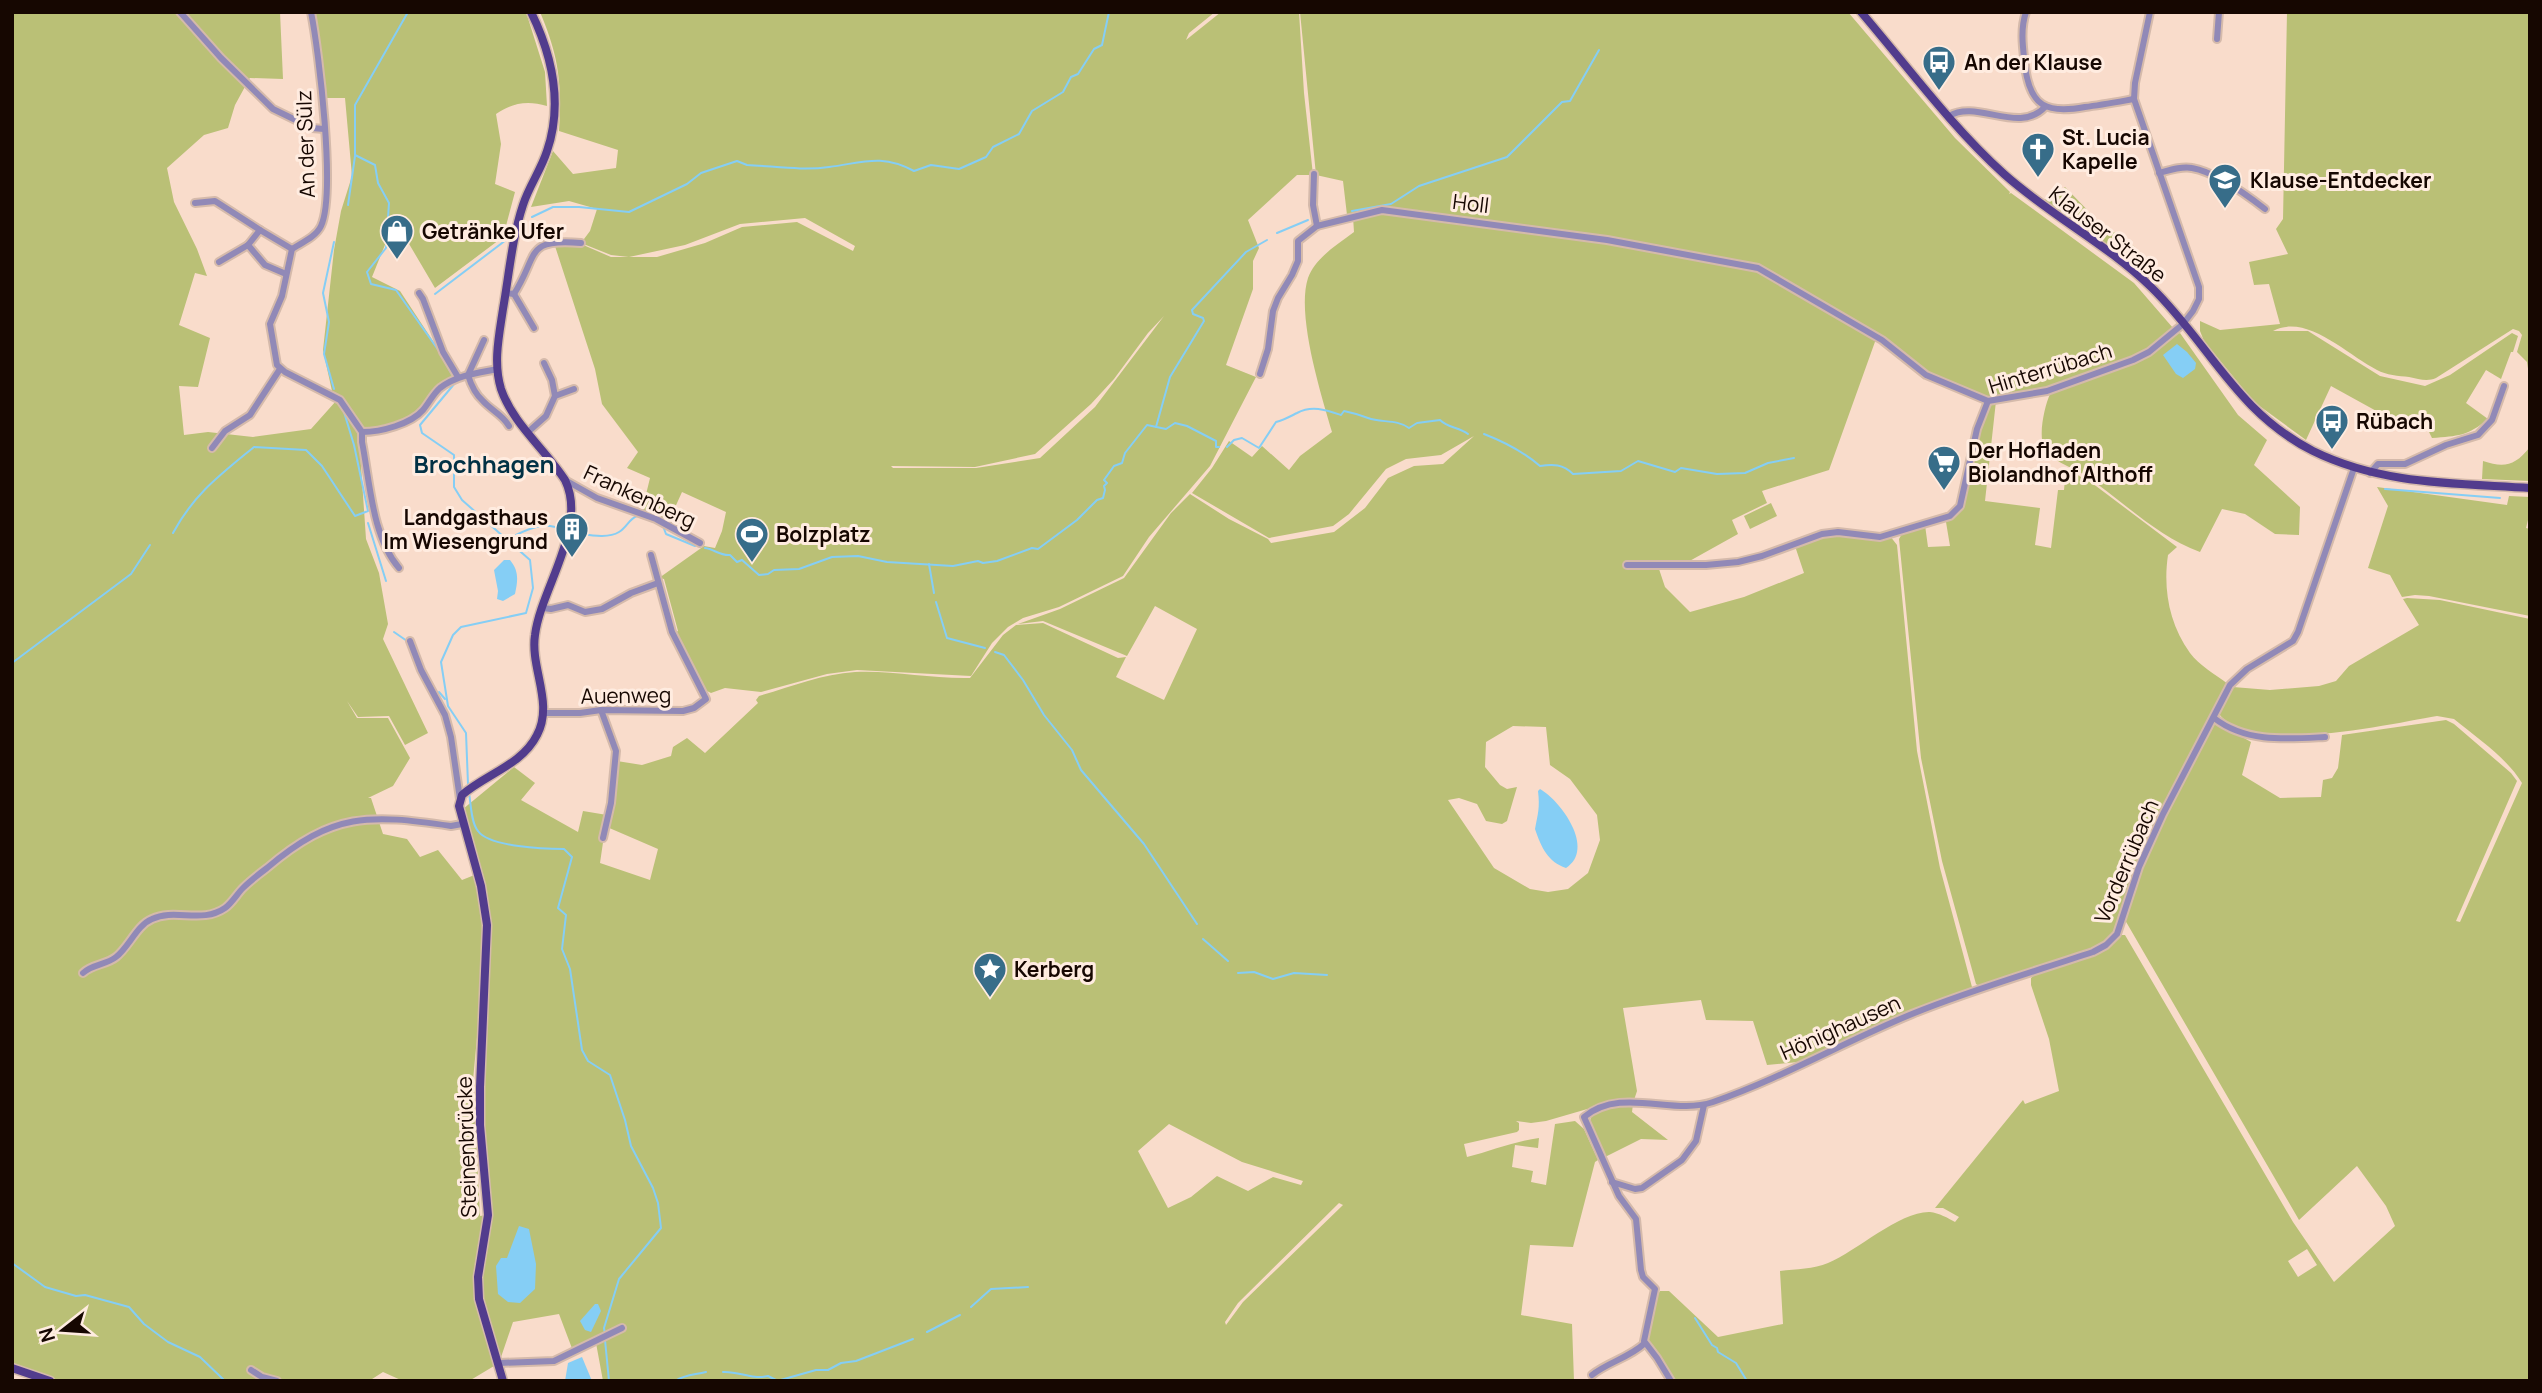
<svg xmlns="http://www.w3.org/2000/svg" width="2542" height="1393" font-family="Manrope,sans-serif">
  <rect width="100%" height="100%" fill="#f9dccb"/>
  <!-- green -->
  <g fill="#bac076" fill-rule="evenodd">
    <path d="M12,12h166l69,71 -12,22 -7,23 -24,7 -37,33 7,34 23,47 10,27 -12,-3 -16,52 31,13 -12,49 -19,-1 5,49 24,-3 45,5 58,-8 25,-28 7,6 16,29 7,103 13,34 9,51 -5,15 45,94 -23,12 -16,-29 -31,1 -11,-16 10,17h31l22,40 -17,28 -25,12h3l12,36 24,5 13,18 18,-7 24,30 15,-6 -14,-65 51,-42 21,16 -14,17 57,32 5,-21 24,4 -7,48 50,17 8,-31 -51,-22 10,-66 25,4 29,-9 2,-9 14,-9 18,15 53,-50 -2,-3 3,-4c31,-9 63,-22 96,-24 36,-2 77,7 115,6l33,-43 13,-10 27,-2 75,35 8,-1 -10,20 48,23 33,-71 -42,-23 -28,50 -84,-35 -25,3 42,-15 64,-31 47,-65 19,-19 39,25 39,20 3,4 63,-11 31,-24 23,-30 26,-12 29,-2 31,-28 -33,19 -35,4 -20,10 -37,45 -16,12 -64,12 -77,-45 20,-25 17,-27 23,16 10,-11 27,24 11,-14 32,-24c-11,-38 -36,-117 -24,-154 7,-20 30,-34 46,-46l-1,-15 35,-3 128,14 240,42 120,69 -47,131 -67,21 5,12 -35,17 6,14 -52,29 -48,-1 -4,6 25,1 6,18 25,25 54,-15 60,-24 -9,-27 28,-10 15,-2 52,2 7,9 20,206 23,117 32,119 -3,4 -58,21 -113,50 -31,3 -14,-44 -47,-1 -5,-20 -78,8 14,83 -3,9 -26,3 -62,18 -15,2 -15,-2 3,2v7l-2,2 -53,12 3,13c24,-6 48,-16 72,-19l-1,10 -23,-3 -3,22 21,4 -2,11 15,3 9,-61 20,-3 9,8 14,31 -3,2 -22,85 -43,-2 -9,70 51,9 2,57h-971l-7,-38 -23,8 -14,-37 -46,8 -14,41 -30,18h-66l-20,-9 -14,9h-309l-48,-16zM1513,726l33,1 4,38 20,14 27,36 3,25 -12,33 -20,16 -20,3 -18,-3 -36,-21 -46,-68 11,-2 18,6 9,17 16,3 5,-3 10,-34 -10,2 -7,-4 -15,-18 1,-25zM486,942l-6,145 7,128 -7,1 -7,-136zM1169,1124l73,38 61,19 -2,4 -28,-8 -25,14 -31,-15 -26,21 -23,11 -30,-57zM1339,1203l4,2 -100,97 -17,23 -1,-3 13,-19z"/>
    <polygon points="183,12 280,12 283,79 250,78 247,81 222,57"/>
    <path d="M312,12h214l19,60 2,34c-20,-6 -35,-3 -51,8l5,30 -6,40 20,8 -12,45 -68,51 -40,-68 -23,57 28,14 56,85c-23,23 -43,47 -76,52 -8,1 -15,3 -21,-3 -12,-13 -10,-25 -27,-34l-9,-41 11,-100 7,-39 11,-35 -7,-78h-21z"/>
    <path d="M540,12h675l-26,21 -3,7 35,-28h78l5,81 9,82h-16l-49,45 11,28 -6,13v28l-27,76 30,12 -46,89 -61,71 -26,39 -64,31 -36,11 -15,9 -16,16 -21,33 -114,-6 -30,4 -66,18 -36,-4 -14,5 -8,-4 -29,-56 4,-2 -14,-52 -5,-1 45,-32 11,2 7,-17 4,-19 -44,-20 -14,31 -26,-12 8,-33 -23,-10 11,-16 -36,-48 -7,-35 -41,-126 27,1 30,13h46l48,-14 37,-16 55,-5 56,29 2,-5 -50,-28 -65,6 -55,21 -56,12 -18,-2 -30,-12 9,-12 7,-22 -28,-8 -38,6 22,-56 20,23 43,-6 2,-18 -59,-19c3,-48 0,-74 -19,-119zM1164,316l-69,91 -55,51 -64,10h-83l-2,-2 84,1 60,-13 56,-50 23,-25 34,-46z"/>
    <polygon points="1300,12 1848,12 1955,138 2010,192 2009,194 2011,193 2134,283 2173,328 2147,350 2132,358 2048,389 1989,399 1927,374 1876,333 1758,265 1609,238 1383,207 1347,215 1343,181 1316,175"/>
    <path d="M2287,12h243v370l-3,-20 -10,-10 5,-17 -3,-4 -6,-2 -77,49c-9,4 -17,1 -27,-1 -10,-1 -23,-2 -32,-7 -30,-15 -70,-57 -104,-39h35l72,45 45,10 25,-11 62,-42 6,3 -5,16h-2l-10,27 -15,-9 -20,33 22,16c-20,17 -30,17 -56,19l-8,-16 -35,-4 -58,-32 -25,54 -52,-38 -50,-61 -4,-10v-10l20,9 60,-6 -11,-40 -15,1 -5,-23 39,-8 -12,-25 7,-10z"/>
    <polygon points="2065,187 2098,221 2135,247 2127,259 2042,201 2059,193"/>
    <path d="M2180,333l58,82 29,25 -13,25 46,42 -1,28 -24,-1 -30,-20 -23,-5 -22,43c-44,-16 -78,-52 -117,-78 -12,-7 -34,-14 -39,-27 -6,-13 1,-42 6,-53 32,-16 67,-23 99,-38 11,-6 18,-19 31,-23z"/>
    <path d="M1996,401l-11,100 55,7 -5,37 16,3 7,-58h6l2,-22 30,18 81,61 -9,8c-5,34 1,69 22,98 9,12 26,22 38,31l-91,180 -21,69 -23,18 -112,36 -5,-3 -34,-123 -21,-103 -22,-219 4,-7 22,-7 3,22 22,-1 -4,-24c5,-5 12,-10 15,-16 15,-27 10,-88 35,-105z"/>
    <path d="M2530,447v34l-48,-2 1,-18c21,7 32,5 47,-14z"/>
    <polygon points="2377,487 2507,505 2509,496 2530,497 2530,512 2526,528 2530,529 2530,616 2429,596 2415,595 2402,597 2390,575 2368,568 2388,506"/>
    <polygon points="1771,503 1777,516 1750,529 1744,516"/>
    <path d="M2407,598l33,2 90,19v762h-858l-26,-45 9,-37 5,-8h9l49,46 65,-13 -3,-53c16,-2 34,-2 48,-8 29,-12 72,-52 102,-51 9,1 18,6 25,10l4,-5 -16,-9h-8l88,-108 2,4 34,-13 -10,-52 -18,-54v-7l5,-4 72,-26 13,-13h4l168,287 41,60 61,-56 -9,-20 -29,-40 -58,54 -174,-300 18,-56 69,-139 4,-3 35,20 -9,33 38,23 41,-1 2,-17 9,-2 6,-10 4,-33 104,-15 8,4 57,49 6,8 -61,140 4,1 62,-139c-16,-26 -45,-45 -68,-64l-17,-3c-47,8 -186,40 -218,-2l14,-27 37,3 49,-4 17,-5 13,-15 70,-41 -16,-26zM2307,1249l10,16 -19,12 -10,-16z"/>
    <polygon points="1633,1104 1632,1112 1668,1140 1641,1139 1603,1158 1589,1124 1592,1114 1599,1109"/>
  </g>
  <!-- water -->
  <g fill="#85cef5">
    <polygon points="2177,344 2187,352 2196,363 2195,369 2183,378 2176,374 2163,355"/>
    <path d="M504,560h6c9,11 8,20 5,34l-12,7 -6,-2 1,-8 -4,-21z"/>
    <path d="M1540,789c21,12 56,60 26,79 -18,-6 -25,-21 -31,-39 3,-16 5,-21 3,-38z"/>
    <polygon points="519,1226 529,1229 536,1264 535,1289 520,1303 508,1302 498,1294 496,1266 501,1258 507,1258"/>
    <polygon points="595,1304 598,1304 601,1311 591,1332 585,1330 580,1321"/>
    <polygon points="582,1357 592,1381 565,1381 568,1363"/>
  </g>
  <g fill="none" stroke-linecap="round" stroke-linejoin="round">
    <!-- stream -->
    <g stroke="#85cef5" stroke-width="2">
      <polyline points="408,12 355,105 355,155 375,165 378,183 389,203 386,248 367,272 371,284 396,290 439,351"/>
      <polyline points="348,205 355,156"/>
      <polyline points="1352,211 1391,204 1419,186 1507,157 1562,102 1570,101 1599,50"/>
      <path d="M532,217l21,-10h26l50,5 58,-28 14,-11 36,-12 10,4c26,1 55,6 82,2 33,-4 52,-14 85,4l17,-6 28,4 27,-12 7,-10 26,-13 13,-23 31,-19 8,-15 7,-3 16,-25 8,-4 7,-33"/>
      <polyline points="1277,233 1308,220"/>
      <polyline points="435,294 506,240"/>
      <polyline points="445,362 454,378"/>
      <polyline points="455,383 420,425 422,433 454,455 454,487 462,500 530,560 533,588 526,613 461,627 453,635 441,662 448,706 466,733 468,784"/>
      <polyline points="334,389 324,354 329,322 323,293 334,242"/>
      <polyline points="1156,427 1170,377 1204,321 1203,318 1193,314 1192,310 1246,252 1267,240"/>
      <path d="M1484,434c18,7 41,19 56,32 13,-2 23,-2 33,8l48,-3 17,-10 37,11 6,-4 36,6 28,-1 23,-10 26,-5"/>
      <path d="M1227,447l7,-7 8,-2 17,10 17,-26c8,-2 13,-5 21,-9 15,-8 29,-3 44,2l3,-4c10,2 16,4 24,7 13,5 29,1 41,10l8,-5 23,-3c8,8 19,7 28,14"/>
      <polyline points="2385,489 2500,498"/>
      <polyline points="652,521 663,526 666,534 695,546"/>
      <polyline points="368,523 386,581"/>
      <path d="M173,533c21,-39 47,-58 81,-86l52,3 16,16 33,50 13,-5 -14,-66 -10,-33"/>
      <path d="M577,533c13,2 31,6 42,-1 8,-5 10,-13 18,-16"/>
      <path d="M514,541l2,-6c14,-7 31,-14 45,-5"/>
      <path d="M705,548c9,1 15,8 25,7l7,7 5,-2 17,15 9,-1 6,-4 25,-1 33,-12 26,-1 29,6 66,4 25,-5 5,2 14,-2 35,-13 6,1 39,-29 20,-20 6,-2 2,-8 -1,-4 3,-3 -3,-3 10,-14 8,-3 3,-10 22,-28 19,4 9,-6 12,3 29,15v6h3"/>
      <polyline points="929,564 934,593"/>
      <polyline points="936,602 947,638 985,648"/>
      <polyline points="394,632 407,641"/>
      <polyline points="995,652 1004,655 1023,680 1044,715 1072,750 1081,770 1144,844 1197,924"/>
      <polyline points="12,663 131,574 150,545"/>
      <polyline points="439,692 445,699"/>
      <path d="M469,793c2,11 2,30 9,38 11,16 68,18 86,18l8,8 -14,51 8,7 -4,34 8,20 12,81 6,11 22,14 15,45 6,26 22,42 5,15 3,25 -42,51 -15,49 1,6"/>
      <polyline points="1203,939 1228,961"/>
      <polyline points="1238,973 1254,972 1273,979 1294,973 1327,975"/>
      <polyline points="12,1263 45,1287 76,1296 85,1295 129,1307 144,1324 168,1342 200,1357 225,1381"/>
      <polyline points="971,1307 991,1289 1028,1287"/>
      <polyline points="1695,1318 1712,1345 1717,1348 1718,1352 1736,1363 1747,1381"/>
      <polyline points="927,1332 960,1315"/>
      <polyline points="605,1340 609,1381"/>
      <path d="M723,1372c16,-1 29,8 45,4l8,4"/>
      <path d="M675,1381c11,-7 20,-6 31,-9"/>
      <polyline points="777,1381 816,1370 828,1370 841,1363 856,1361 913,1339"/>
    </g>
    <defs>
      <g id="minor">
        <polyline points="180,12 221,58 273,109 312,128 324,129"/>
        <path d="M311,12c8,40 25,182 10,214 -5,11 -20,17 -29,23l-10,47 -12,28 7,41 8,7 55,28 22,32c19,0 49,-8 61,-22 6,-7 10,-16 17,-22 17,-13 38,-15 58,-19"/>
        <path d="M2026,12c-6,18 -3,36 -1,54 5,41 22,48 60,41 16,-2 32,-5 49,-8"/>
        <polyline points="2217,39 2219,12"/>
        <path d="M1949,116c28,-17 70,19 96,-9"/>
        <path d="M2159,173c11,-3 23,-7 33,-5 23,4 55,27 73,41"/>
        <polyline points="1314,174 1313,205 1317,226"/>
        <polyline points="195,203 215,201 260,230"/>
        <polyline points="219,262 248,245"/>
        <polyline points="286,274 265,265 248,245 260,230 292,249"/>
        <polyline points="419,293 423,299 443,352 458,377"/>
        <path d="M506,293l8,1c25,-39 10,-56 67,-51"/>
        <polyline points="514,294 534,328"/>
        <path d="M484,340l-16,35c3,10 7,19 15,26 8,9 20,14 26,25"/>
        <polyline points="544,363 552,380 555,396"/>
        <polyline points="1260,374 1268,349 1273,311 1278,298 1292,275 1298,261 1298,241 1317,226 1382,210 1607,240 1758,268 1882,340 1926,375 1988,401"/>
        <path d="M362,432v10c8,40 10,95 37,126"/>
        <polyline points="528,432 546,416 555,396 574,389"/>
        <polyline points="212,448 225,431 250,415 280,369"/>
        <polyline points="2370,473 2378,464 2405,464 2446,445 2478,435 2492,420 2504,386"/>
        <polyline points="565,480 597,498 656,519 700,543"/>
        <polyline points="1627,565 1706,565 1738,562 1762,556 1822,534 1838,532 1880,537 1950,516 1960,506 1977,429 1988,401 2047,391 2133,360 2149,352 2183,324 2193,311 2199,299 2199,287 2134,99 2135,83 2150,12"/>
        <polyline points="543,608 551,609 568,605 585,612 602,609 631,593 658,583"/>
        <polyline points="410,641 421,670 445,715 451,737 460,799"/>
        <polyline points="601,710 616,751 611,803 603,838"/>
        <polyline points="544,713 580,713 601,710 683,711 694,708 706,699 672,632 651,555"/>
        <path d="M2214,718c32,25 73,21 111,19"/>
        <path d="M83,973c9,-9 23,-8 33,-16 13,-10 21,-32 36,-38 23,-11 50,5 73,-11 7,-5 12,-14 18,-20 7,-7 16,-14 24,-20 66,-56 102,-54 184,-42l11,-2"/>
        <polyline points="1612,1182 1635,1189 1642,1188 1682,1160 1696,1141 1704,1105"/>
        <polyline points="499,1363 554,1361 622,1328"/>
        <polyline points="251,1370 262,1377 277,1381"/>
        <path d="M1592,1375c16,-13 37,-17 53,-32"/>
        <path d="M1671,1381l-14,-23 -13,-17 11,-52 -12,-12 -2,-7 -5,-51 -17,-23 -35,-79c38,-31 88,-1 129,-15 69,-24 133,-61 199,-88 59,-24 121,-42 181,-62l13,-7 11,-11 22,-67 24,-53 67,-129 17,-16 46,-28 5,-9 56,-164"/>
      </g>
      <g id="major">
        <path d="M1861,12c47,55 90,114 143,162 47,42 103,70 147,113 58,56 85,125 162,164 69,34 142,32 217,37"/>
        <polyline points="12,1368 50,1381"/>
        <path d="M503,1381l-24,-82 -1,-22 10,-62 -8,-90v-38l7,-162 -6,-39 -22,-80 3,-11c24,-21 60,-30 75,-60 17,-32 -7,-67 -2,-100 6,-47 53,-108 30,-155 -20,-31 -52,-56 -64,-91 -8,-26 -2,-53 2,-80 6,-34 9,-71 20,-104 6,-19 18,-35 24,-54 16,-47 5,-96 -16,-139"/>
      </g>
    </defs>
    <!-- minor casing -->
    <use href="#minor" stroke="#d5baab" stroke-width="10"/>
    <!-- major casing -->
    <use href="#major" stroke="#d5baab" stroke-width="11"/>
    <!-- minor -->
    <use href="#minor" stroke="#9189b7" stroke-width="6"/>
    <!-- major -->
    <use href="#major" stroke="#523c8d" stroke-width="8"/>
  </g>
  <!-- icons -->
  <defs>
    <symbol id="bus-pin" viewBox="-11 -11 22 30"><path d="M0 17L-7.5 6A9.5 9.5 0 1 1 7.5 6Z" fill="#376d89" stroke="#ffece0"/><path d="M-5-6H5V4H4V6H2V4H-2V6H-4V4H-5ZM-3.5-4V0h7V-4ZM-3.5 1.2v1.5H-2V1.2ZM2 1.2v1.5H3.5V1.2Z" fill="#fff"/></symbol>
    <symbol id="church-pin" viewBox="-11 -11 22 30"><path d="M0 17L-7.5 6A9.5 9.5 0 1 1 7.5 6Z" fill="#376d89" stroke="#ffece0"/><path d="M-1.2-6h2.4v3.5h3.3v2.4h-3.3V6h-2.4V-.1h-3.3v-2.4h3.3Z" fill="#fff"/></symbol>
    <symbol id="school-pin" viewBox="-11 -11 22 30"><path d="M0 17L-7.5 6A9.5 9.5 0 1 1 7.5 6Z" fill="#376d89" stroke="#ffece0"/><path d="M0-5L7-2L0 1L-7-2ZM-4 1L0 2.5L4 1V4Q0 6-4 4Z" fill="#fff"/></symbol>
    <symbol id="shop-pin" viewBox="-11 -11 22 30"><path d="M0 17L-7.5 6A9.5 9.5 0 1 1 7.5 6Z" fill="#376d89" stroke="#ffece0"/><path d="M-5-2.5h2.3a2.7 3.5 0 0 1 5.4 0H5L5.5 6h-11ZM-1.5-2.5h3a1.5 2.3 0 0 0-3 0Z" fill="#fff"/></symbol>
    <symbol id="supermarket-pin" viewBox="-11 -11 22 30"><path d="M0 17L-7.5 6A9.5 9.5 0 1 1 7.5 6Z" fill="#376d89" stroke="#ffece0"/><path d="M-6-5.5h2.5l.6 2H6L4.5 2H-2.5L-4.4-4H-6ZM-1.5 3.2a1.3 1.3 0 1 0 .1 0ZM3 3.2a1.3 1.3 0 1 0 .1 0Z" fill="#fff"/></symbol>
    <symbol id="building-pin" viewBox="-11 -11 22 30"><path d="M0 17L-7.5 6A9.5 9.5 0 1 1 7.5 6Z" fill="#376d89" stroke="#ffece0"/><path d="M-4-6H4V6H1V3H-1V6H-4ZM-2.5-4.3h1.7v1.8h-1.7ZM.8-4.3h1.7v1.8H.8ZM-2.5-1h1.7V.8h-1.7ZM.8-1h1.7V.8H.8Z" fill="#fff"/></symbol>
    <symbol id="stadium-pin" viewBox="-11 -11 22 30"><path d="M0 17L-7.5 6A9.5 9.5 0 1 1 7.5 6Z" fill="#376d89" stroke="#ffece0"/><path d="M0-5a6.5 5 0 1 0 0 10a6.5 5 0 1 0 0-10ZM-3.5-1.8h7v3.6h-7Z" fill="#fff"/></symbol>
    <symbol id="sight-pin" viewBox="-11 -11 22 30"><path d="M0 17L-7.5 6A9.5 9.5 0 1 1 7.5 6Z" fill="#376d89" stroke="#ffece0"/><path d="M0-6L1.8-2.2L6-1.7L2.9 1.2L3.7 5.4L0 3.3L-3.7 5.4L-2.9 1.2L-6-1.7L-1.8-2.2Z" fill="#fff"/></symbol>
  </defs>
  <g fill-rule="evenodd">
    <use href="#bus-pin" x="1920" y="43" width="38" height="52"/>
    <use href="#church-pin" x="2019" y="130" width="38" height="52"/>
    <use href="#school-pin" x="2206" y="161" width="38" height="52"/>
    <use href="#shop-pin" x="378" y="212" width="38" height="52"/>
    <use href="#bus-pin" x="2313" y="402" width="38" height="52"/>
    <use href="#supermarket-pin" x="1925" y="443" width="38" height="52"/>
    <use href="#building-pin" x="553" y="510" width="38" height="52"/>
    <use href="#stadium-pin" x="733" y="515" width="38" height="52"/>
    <use href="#sight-pin" x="971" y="950" width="38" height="52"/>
  </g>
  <g text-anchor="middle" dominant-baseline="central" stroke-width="6" stroke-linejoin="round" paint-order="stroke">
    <!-- poi labels -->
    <g font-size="21" font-weight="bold" fill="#160701" stroke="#ffece0" text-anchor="start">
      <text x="1964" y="62">An der Klause</text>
      <text x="2062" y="137">St. Lucia<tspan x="2062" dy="24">Kapelle</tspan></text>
      <text x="2250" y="180">Klause-Entdecker</text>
      <text x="422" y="231">Getränke Ufer</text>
      <text x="2356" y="421">Rübach</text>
      <text x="1968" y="450">Der Hofladen<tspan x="1968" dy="24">Biolandhof Althoff</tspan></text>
      <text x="548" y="517" text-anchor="end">Landgasthaus<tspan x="548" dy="24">Im Wiesengrund</tspan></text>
      <text x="776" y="534">Bolzplatz</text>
      <text x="1014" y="969">Kerberg</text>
    </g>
    <!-- street labels -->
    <g font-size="21" fill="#160701" stroke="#ffece0">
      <text transform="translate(305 144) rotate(-92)">An der Sülz</text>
      <text transform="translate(1471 203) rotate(7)">Holl</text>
      <text transform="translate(2108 234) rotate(38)">Klauser Straße</text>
      <text transform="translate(2050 368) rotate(-17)">Hinterrübach</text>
      <text transform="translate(640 496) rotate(25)">Frankenberg</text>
      <text transform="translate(626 695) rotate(-1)">Auenweg</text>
      <text transform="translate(2126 861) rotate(-67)">Vorderrübach</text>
      <text transform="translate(1840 1027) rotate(-24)">Hönighausen</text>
      <text transform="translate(466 1147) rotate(-92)">Steinenbrücke</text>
    </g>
    <!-- quarter labels -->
    <g font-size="24" font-weight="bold" fill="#013145" stroke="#ffece0">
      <text x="484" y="463">Brochhagen</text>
    </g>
  </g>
  <!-- border -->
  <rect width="2542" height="1393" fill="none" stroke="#160701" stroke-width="28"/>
  <!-- north arrow -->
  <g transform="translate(63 1330) rotate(253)" stroke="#ffece0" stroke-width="5" paint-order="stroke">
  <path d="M0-5L12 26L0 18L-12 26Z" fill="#160701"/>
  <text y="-10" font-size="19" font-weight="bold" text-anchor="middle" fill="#160701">N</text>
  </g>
</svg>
